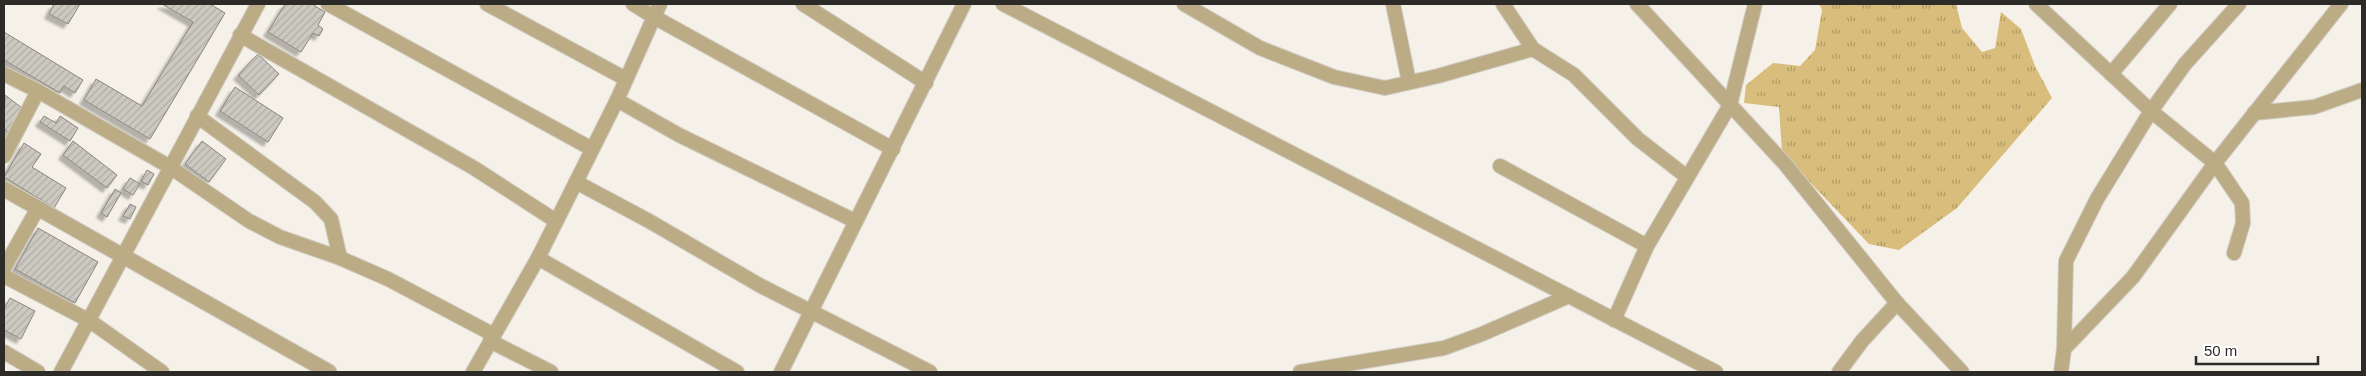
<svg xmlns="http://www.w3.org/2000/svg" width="2366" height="376" font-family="Arial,sans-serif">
  <defs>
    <pattern id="grass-tufts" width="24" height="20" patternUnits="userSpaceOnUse" patternTransform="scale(1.25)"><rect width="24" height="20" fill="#d9bd7c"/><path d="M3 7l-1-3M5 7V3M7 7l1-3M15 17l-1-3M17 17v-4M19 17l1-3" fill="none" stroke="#b09a66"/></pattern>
    <pattern id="building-hatch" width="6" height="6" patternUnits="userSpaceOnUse" patternTransform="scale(1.25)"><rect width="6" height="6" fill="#ccc9c0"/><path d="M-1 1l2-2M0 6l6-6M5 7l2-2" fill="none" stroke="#afada5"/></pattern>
    <filter id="shadow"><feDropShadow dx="-4.5" dy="4.5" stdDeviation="1" flood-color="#0004"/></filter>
  </defs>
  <rect width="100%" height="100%" fill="#f5f1e8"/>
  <!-- grass -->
  <polygon fill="url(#grass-tufts)" points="1819,4 1956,4 1962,28 1982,52 1995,48 2001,12 2021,29 2035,66 2052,98 1957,208 1899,250 1869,244 1782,153 1779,107 1744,103 1746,85 1773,63 1800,66 1815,50 1822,10"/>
  <!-- building -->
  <g fill="url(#building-hatch)" stroke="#89867e" filter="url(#shadow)">
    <polygon points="54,4 80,4 68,24 49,14"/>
    <polygon points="162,4 210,4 225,13 150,139 84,100 96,79 142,106 193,22"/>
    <polygon points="285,4 312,4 325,12 318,25 323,29 319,36 313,33 301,52 268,32"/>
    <polygon points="4,32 83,80 75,93 64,86 60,93 4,60"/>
    <polygon points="258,54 279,74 259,95 238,75"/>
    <polygon points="235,87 283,118 268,142 220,111"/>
    <polygon points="5,95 30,114 13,136 4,129"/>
    <polygon points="44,116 56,123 60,116 78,128 70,141 40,122"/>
    <polygon points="73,141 117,175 107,188 63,155"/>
    <polygon points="202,141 226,159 209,182 185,164"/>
    <polygon points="24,143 41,154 32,167 66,188 54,208 4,177"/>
    <polygon points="147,170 154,174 148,185 141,181"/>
    <polygon points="130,178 140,184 133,195 123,189"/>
    <polygon points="115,189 121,193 107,217 101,213"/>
    <polygon points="130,204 136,207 130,219 123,216"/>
    <polygon points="38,228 98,262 75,303 15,269"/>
    <polygon points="10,298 35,311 21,339 4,330 4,309"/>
  </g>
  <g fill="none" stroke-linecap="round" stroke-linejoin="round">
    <defs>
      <g id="minor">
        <polyline points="328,4 592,149"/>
        <polyline points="487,4 626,79"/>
        <polyline points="660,4 654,17 893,149"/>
        <polyline points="803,4 926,83"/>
        <polyline points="1003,4 1716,372"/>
        <polyline points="1184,4 1260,48 1334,77 1385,88 1438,76 1533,49"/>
        <polyline points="1393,4 1409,82"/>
        <polyline points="1503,4 1533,49 1574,75 1638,139 1687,177"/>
        <polyline points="1637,4 1785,164 1897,303 1962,372"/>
        <polyline points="2036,4 2151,111 2097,199 2066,261 2064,349 2061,372"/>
        <polyline points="240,35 474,168 556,221"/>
        <polyline points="4,74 38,91 170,167 249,221 280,237 340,258 388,279 494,335"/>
        <polyline points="2111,74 2170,4"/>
        <polyline points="617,100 679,135 855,221"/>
        <polyline points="2254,113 2314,107 2362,90"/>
        <polyline points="197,116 315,202 331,219 340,258"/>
        <polyline points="4,156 38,91"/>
        <polyline points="1500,166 1647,246"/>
        <polyline points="576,182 649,221 761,286 930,372"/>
        <polyline points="2234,253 2243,223 2242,203 2215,163 2151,111 2185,64 2239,4"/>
        <polyline points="538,258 737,372"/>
        <polyline points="4,268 38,208"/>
        <polyline points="4,276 90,321 162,372"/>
        <polyline points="1614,320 1647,246 1730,105 1755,4"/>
        <polyline points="490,341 551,372"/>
        <polyline points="2064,349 2133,277 2215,163 2341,4"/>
        <polyline points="4,352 38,372"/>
        <polyline points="61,372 258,4"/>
        <polyline points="473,372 538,258 617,100 654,17 633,4"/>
        <polyline points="781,372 964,4"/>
        <polyline points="1300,372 1444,348 1482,334 1569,296"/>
        <polyline points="1839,372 1862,341 1897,303"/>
      </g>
      <polyline id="tertiary" points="4,189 329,372"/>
    </defs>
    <!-- minor casing -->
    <use href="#minor" stroke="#d1cdc5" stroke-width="16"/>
    <!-- tertiary casing -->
    <use href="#tertiary" stroke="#d1cdc5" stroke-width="17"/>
    <!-- minor -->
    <use href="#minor" stroke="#bcac86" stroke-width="14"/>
    <!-- tertiary -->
    <use href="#tertiary" stroke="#bcac86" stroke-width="15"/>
  </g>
  <!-- border -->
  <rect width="2366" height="376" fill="none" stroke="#2c2b28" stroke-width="10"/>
  <!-- scale -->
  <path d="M2196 356v8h122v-8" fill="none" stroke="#2c2b28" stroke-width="2.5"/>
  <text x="2204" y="356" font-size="15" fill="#2c2b28" stroke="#ffffff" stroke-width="4" paint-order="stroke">50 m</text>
</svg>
